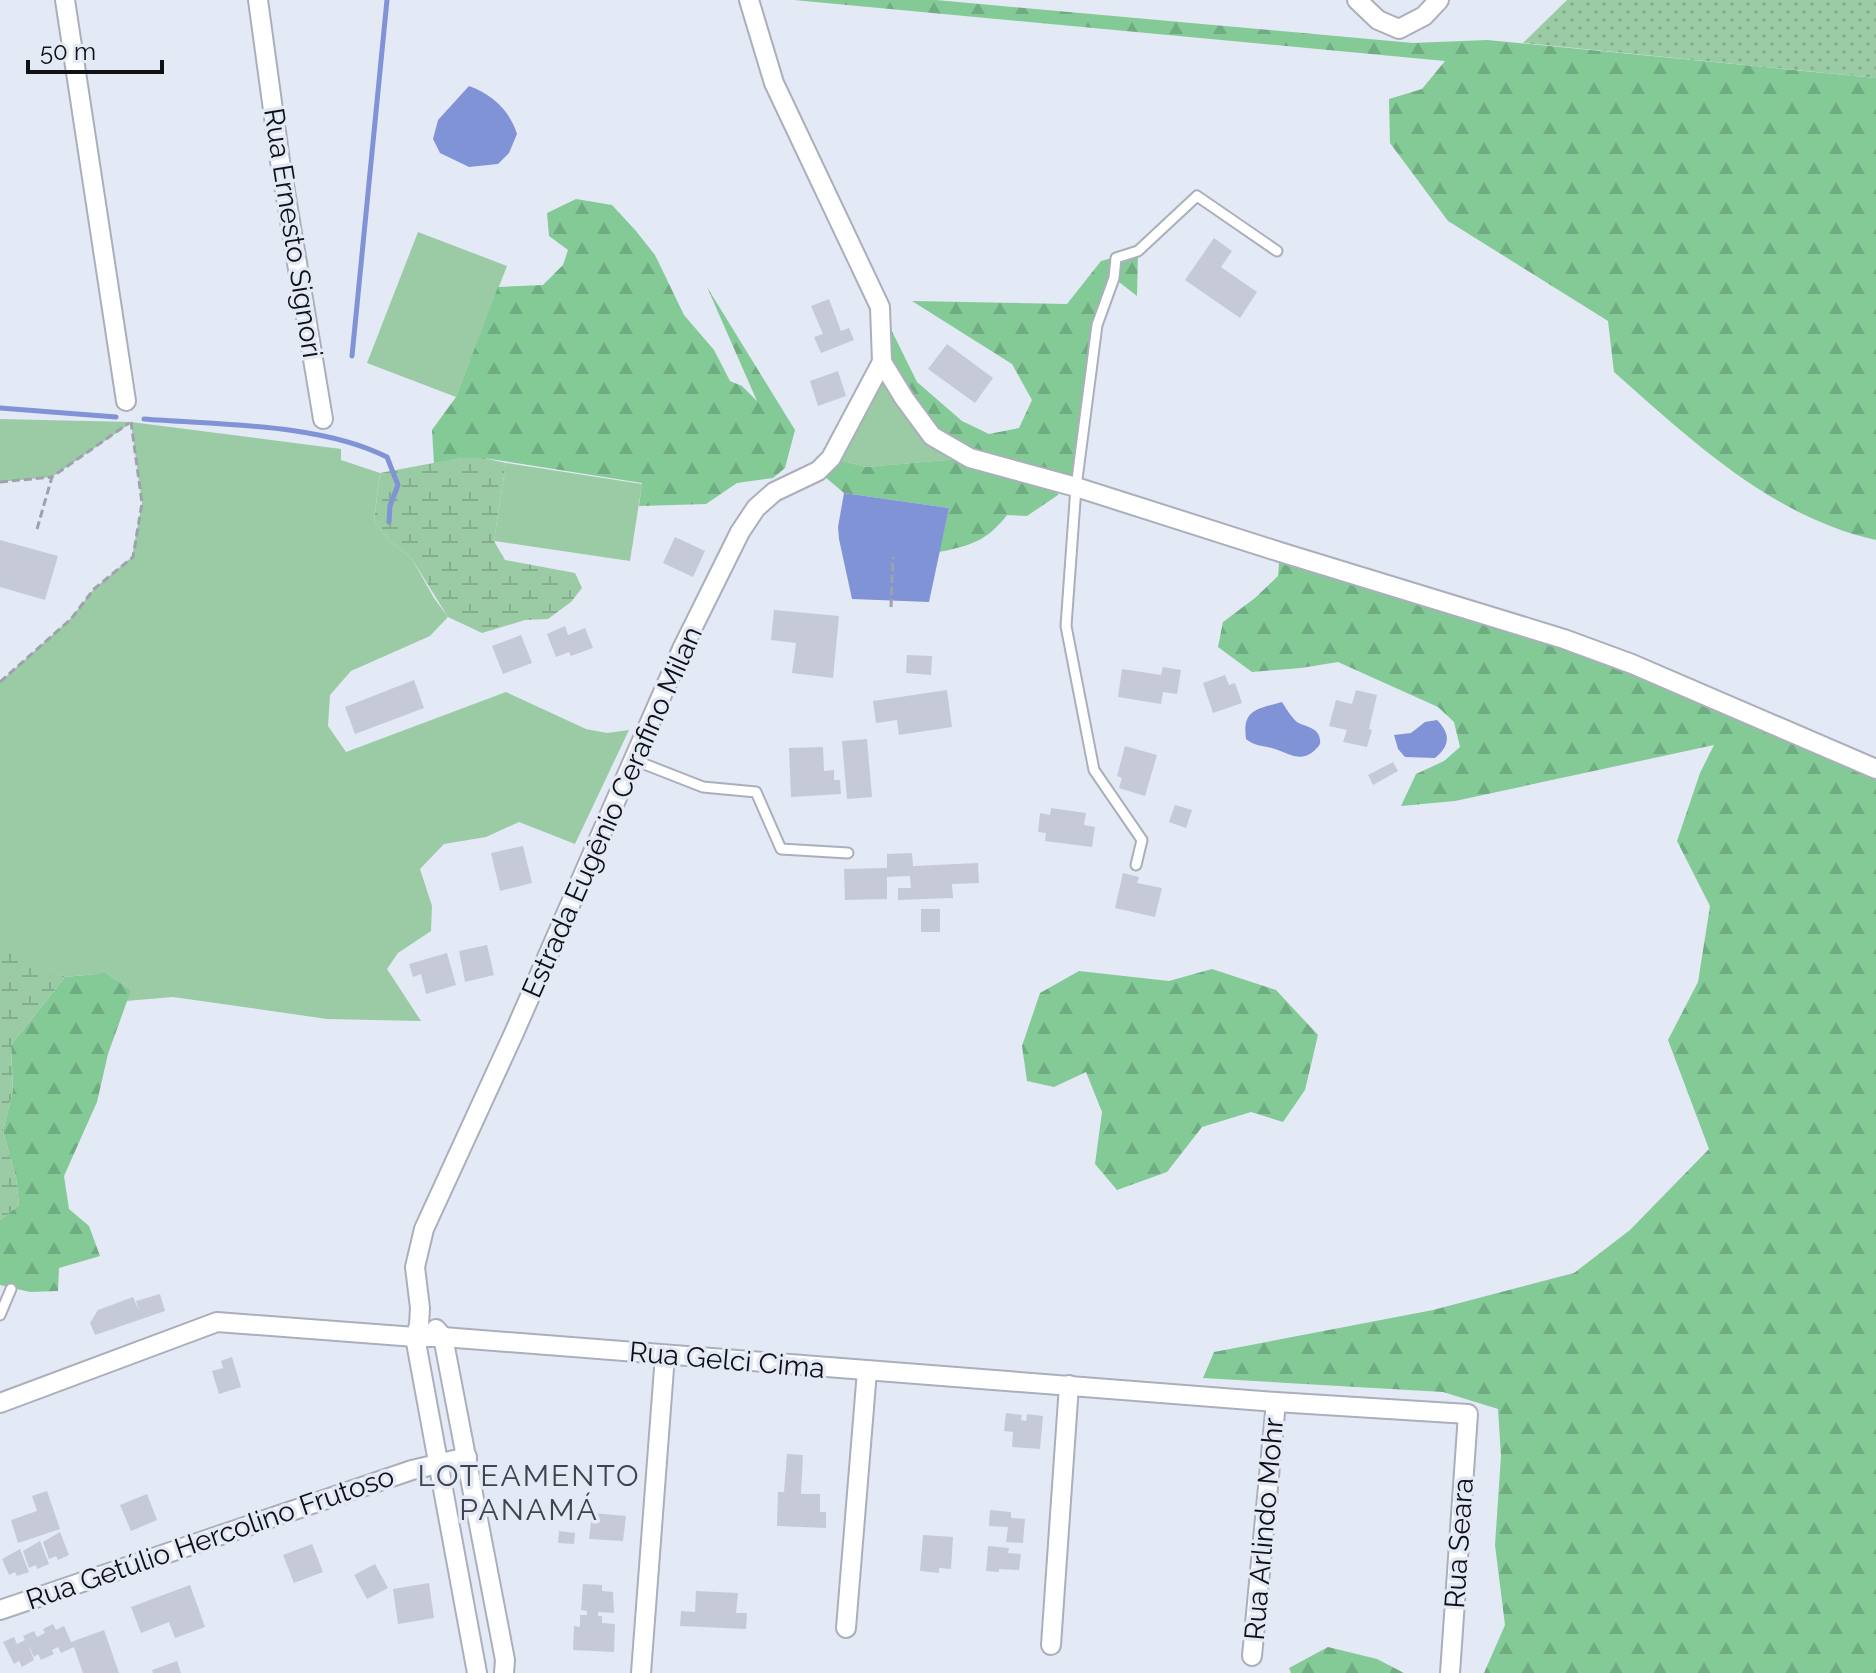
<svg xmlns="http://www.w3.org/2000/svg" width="1876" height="1673" font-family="Raleway,sans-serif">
  <defs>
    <pattern id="forest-firs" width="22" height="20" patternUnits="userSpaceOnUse" patternTransform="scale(2)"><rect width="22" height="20" fill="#83ca96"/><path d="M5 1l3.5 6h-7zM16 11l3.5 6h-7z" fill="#70ac81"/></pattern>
    <pattern id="wetland-marsh" width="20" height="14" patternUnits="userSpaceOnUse" patternTransform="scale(2)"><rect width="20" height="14" fill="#9acba5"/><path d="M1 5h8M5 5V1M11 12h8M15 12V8" fill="none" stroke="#84ad8d"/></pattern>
    <pattern id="park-dots" width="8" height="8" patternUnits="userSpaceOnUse" patternTransform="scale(2)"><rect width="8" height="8" fill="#9acba5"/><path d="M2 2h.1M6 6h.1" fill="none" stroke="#84ad8d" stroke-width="1.8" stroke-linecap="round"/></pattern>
  </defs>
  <rect width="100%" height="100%" fill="#e4e9f6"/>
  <!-- grass -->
  <g fill="#9acba5">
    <polygon points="418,232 507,266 456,397 367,363"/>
    <polygon points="882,362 970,458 866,467 831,458"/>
    <polygon points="0,419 131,422 341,449 341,460 380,473 374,521 389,540 412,559 434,598 448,617 430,636 351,671 330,695 328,726 346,752 506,692 586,729 607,733 629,730 575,844 519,822 486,837 444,844 420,869 432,906 431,931 398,953 387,969 421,1021 327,1019 173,997 126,1001 131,990 106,973 65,977 0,940 0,682 70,619 94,589 132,557 142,503 131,423 52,477 0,482"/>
    <polygon points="506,463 642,484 630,561 494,541"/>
  </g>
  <!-- forest -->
  <g fill="url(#forest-firs)">
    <path d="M794,0h142l477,43 74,-3 389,38v462c-104,-23 -185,-100 -262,-168l-6,-51 -160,-100 -58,-78 -1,-44 33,-10 23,-28z"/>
    <polygon points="576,199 612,205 636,231 655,255 684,315 714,350 730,381 742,386 757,401 707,287 795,430 785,468 773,478 737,483 706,504 639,506 642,483 484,458 460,458 434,464 432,430 456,397 498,287 543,285 563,265 568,250 549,236 547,213"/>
    <path d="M1138,251l-1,45 -22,-17 -18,46 -21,162 -17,-5 -1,13 -31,21 -20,-1c-20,26 -37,31 -68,37l10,-44 -105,-15 -26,-22 13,-13 35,9 103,-9 -37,-22 -50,-74 -2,-55 37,75 45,39 27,13 30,-6 13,-28 -20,-36 -100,-63 155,3 34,-43z"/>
    <polygon points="1280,552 1564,639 1876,769 1876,1673 1484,1673 1505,1625 1495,1545 1501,1456 1498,1409 1443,1392 1203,1378 1214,1352 1433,1310 1574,1273 1630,1230 1709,1149 1668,1040 1698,982 1710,906 1677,841 1700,773 1714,745 1455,801 1401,806 1416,774 1444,761 1460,747 1454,722 1438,707 1338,662 1301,668 1252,672 1218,647 1223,622 1255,598 1278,576"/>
    <polygon points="1212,969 1276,990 1318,1035 1305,1090 1283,1122 1251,1112 1202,1127 1167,1172 1117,1190 1095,1164 1102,1112 1086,1072 1054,1087 1027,1081 1022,1046 1040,993 1079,971 1169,981"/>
    <polygon points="106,973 131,990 108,1054 97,1102 64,1176 69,1209 89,1226 100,1256 59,1268 58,1291 30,1292 0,1285 0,1220 19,1205 16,1177 3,1131 13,1090 11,1045 65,977"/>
    <polygon points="1328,1647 1377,1659 1404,1673 1291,1673 1289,1668"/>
  </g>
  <!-- wetland -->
  <g fill="url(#wetland-marsh)">
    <polygon points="460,458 484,458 506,463 494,541 505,560 575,573 582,588 571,602 548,619 525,620 482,633 448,617 412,559 389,540 374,521 380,473"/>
    <polygon points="0,939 65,977 11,1045 13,1090 3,1131 16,1177 19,1205 0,1220"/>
  </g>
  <!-- park -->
  <polygon fill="url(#park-dots)" points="1567,0 1876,0 1876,78 1523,43"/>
  <!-- water -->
  <g fill="#8193d7">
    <path d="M469,86c23,8 41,25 48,48l-8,19 -11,11 -29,3 -29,-14 -7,-14 5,-19z"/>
    <polygon points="844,493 949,508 929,602 852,599 839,539 838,527"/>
    <path d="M1282,702c4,6 9,15 15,20 8,5 22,5 23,18 1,5 -2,7 -5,10 -14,13 -25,4 -40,-1 -11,-4 -20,-2 -29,-10 -4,-30 11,-30 36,-37z"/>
    <path d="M1437,720c14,14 13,26 -2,38l-30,-1 -7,-8 -4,-14 17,-2 14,-11z"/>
  </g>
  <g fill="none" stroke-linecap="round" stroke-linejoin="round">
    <!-- stream -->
    <g stroke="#8193d7" stroke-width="5">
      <polyline points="352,356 387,0"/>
      <polyline points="0,408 116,417"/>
      <path d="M144,419c75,6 176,4 243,38l11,28 -8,21 -1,16"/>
    </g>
  </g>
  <!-- building -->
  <g fill="#c6cad8">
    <polygon points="1214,238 1232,251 1221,267 1257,292 1240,318 1185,280"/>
    <polygon points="829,299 841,331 849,328 854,340 821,353 814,337 823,334 811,306"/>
    <polygon points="947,344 993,378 975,403 928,369"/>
    <polygon points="838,371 846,396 818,406 810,381"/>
    <polygon points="675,537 705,551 693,577 663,563"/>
    <polygon points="0,540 58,556 45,600 0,587"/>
    <polygon points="774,610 839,616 833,678 792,673 796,643 771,640"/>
    <polygon points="565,626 568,635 585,628 593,648 571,656 569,652 556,657 547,634"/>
    <polygon points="521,635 532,663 503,674 492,646"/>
    <polygon points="907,655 932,656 931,675 906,673"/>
    <polygon points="1163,667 1181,670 1177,694 1163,692 1161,704 1118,697 1122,669 1161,675"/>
    <polygon points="1225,675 1229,685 1235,683 1242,703 1213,713 1203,683"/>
    <polygon points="414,680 424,708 355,734 345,707"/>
    <polygon points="947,690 952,727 899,735 897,720 876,723 873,701"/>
    <polygon points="1356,690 1377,695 1369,729 1372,730 1367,747 1343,742 1347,730 1329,726 1336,700 1352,704"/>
    <polygon points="867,739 872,797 847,799 842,741"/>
    <polygon points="1125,746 1157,755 1145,796 1119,788 1122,778 1117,776"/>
    <polygon points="823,747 824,771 834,770 834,780 840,780 841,794 791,797 789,748"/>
    <polygon points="1393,762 1398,771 1373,785 1368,775"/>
    <polygon points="1175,805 1192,810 1186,828 1169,822"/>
    <polygon points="1051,808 1086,813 1084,825 1095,827 1092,847 1045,841 1046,833 1038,832 1040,813 1050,815"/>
    <polygon points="523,846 532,883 500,891 491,853"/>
    <polygon points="912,853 913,866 978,863 979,883 952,884 953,898 898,900 898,888 911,888 910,876 887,877 887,899 845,900 844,869 887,868 887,854"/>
    <polygon points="1123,873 1139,877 1137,883 1162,888 1155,917 1115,908"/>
    <rect x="921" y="909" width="19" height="23"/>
    <polygon points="487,945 494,975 465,982 459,951"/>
    <polygon points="447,953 456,985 426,994 421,974 413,977 409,964"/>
    <polygon points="160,1294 165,1311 95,1335 90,1323 98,1310 133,1297 139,1311 136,1301"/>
    <polygon points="232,1357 241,1387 219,1394 212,1371 223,1368 221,1361"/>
    <polygon points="1006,1413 1022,1415 1021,1420 1026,1421 1027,1414 1043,1416 1040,1449 1012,1447 1013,1432 1004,1431"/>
    <polygon points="787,1454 803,1455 801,1494 820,1494 820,1512 826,1512 826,1528 777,1526 778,1492 784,1492"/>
    <polygon points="47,1491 60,1529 18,1543 11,1520 37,1511 32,1496"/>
    <polygon points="147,1494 157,1520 131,1531 120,1505"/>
    <polygon points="990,1510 1011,1512 1011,1518 1025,1519 1023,1543 1006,1542 1008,1527 989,1526"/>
    <polygon points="592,1513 626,1516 623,1541 589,1539"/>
    <polygon points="559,1531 575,1533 574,1544 558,1543"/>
    <polygon points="60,1532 69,1555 58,1560 56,1556 49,1559 43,1542"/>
    <polygon points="923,1535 953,1537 951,1569 939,1568 939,1573 920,1571"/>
    <polygon points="40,1541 49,1564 37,1569 36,1565 29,1568 23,1551"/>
    <polygon points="312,1544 323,1572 294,1583 283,1555"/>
    <polygon points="988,1546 1009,1548 1008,1553 1021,1554 1019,1570 999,1569 999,1572 986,1571"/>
    <polygon points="20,1549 29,1572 17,1576 15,1572 9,1575 2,1559"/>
    <polygon points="375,1564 388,1588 367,1599 354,1575"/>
    <polygon points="429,1583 434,1618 398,1624 393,1589"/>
    <polygon points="583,1584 602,1585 602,1591 613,1592 614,1613 598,1612 598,1616 602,1616 602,1623 615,1624 614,1652 573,1650 574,1626 580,1627 580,1615 587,1615 587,1611 581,1610"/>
    <polygon points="190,1585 205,1627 175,1638 169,1622 141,1633 131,1607"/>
    <polygon points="696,1591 738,1593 736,1613 747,1613 746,1629 680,1626 681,1611 695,1612"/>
    <polygon points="53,1624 56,1630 64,1626 71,1642 104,1630 119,1673 83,1673 74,1647 61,1653 58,1647 52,1650 54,1654 41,1660 38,1654 34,1657 28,1644 34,1660 22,1667 19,1661 14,1664 3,1642 14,1637 17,1644 25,1640 23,1636 34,1631 37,1637 45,1633 43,1629"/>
    <polygon points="177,1661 181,1673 153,1673 152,1670"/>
  </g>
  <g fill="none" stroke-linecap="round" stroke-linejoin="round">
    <defs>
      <g id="service">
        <polyline points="634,760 703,787 756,792 781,849 848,853"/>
        <polyline points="1136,865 1142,840 1094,770 1066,626 1076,487 1097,325 1114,278 1116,258 1138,251 1197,196 1277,251"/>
        <polyline points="0,1315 11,1289"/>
      </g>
      <g id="minor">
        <polyline points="65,0 126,401"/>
        <polyline points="258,0 280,161 323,419"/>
        <polyline points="749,0 774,83 880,307 882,362 904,398 932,436 970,458 1076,487 1280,552 1564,639 1632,664 1876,769"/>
        <polyline points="1357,0 1378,20 1399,29 1424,16 1439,0"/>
        <polyline points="436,1329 443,1337 505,1660 504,1673"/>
        <polyline points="0,1403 217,1322 415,1337 443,1337 1276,1402 1468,1414 1450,1673"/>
        <polyline points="0,1610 412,1470 467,1457"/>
        <polyline points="846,1628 867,1371"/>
        <polyline points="1051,1645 1069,1385"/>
        <polyline points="1252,1656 1276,1402"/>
        <polyline points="477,1673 415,1337 419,1325 420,1308 415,1267 424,1229 514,1033 682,649 740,532 756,508 774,492 818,471 831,458 882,362"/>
        <polyline points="641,1673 665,1355"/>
      </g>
    </defs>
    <!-- service casing -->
    <use href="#service" stroke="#abafbc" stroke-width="13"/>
    <!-- minor casing -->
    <use href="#minor" stroke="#abafbc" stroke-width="22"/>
    <!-- path -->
    <g stroke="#9fa2ad" stroke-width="3" stroke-dasharray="8 4" stroke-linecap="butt">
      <polyline points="0,482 52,477"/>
      <polyline points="37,529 52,477 129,423"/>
      <polyline points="891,607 893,557"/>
      <polyline points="0,682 71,619 94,589 133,557 142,503 131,422"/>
    </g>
    <!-- service -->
    <use href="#service" stroke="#fff" stroke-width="9"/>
    <!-- minor -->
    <use href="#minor" stroke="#fff" stroke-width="18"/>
  </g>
  <g text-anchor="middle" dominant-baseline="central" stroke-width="7" stroke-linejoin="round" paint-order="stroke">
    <!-- street labels -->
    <g font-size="28" fill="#101116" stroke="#e4e9f6">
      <text transform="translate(293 233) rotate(81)">Rua Ernesto Signori</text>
      <text transform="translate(612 812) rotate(-66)">Estrada Eugênio Cerafino Milan</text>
      <text transform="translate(727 1360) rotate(5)">Rua Gelci Cima</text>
      <text transform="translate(1264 1529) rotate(-85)">Rua Arlindo Mohr</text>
      <text transform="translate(210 1538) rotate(-19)">Rua Getúlio Hercolino Frutoso</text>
      <text transform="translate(1459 1543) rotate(-86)">Rua Seara</text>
    </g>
    <!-- neighbourhood labels -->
    <g font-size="30" letter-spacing="2" fill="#41444f" stroke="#e4e9f6">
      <text x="529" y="1475">LOTEAMENTO<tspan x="529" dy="34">PANAMÁ</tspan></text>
    </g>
  </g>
  <!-- scale -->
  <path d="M28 60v12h134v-12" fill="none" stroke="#101116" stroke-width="4"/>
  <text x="40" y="60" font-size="24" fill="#101116" stroke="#e4e9f6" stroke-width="6" paint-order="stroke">50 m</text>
</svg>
